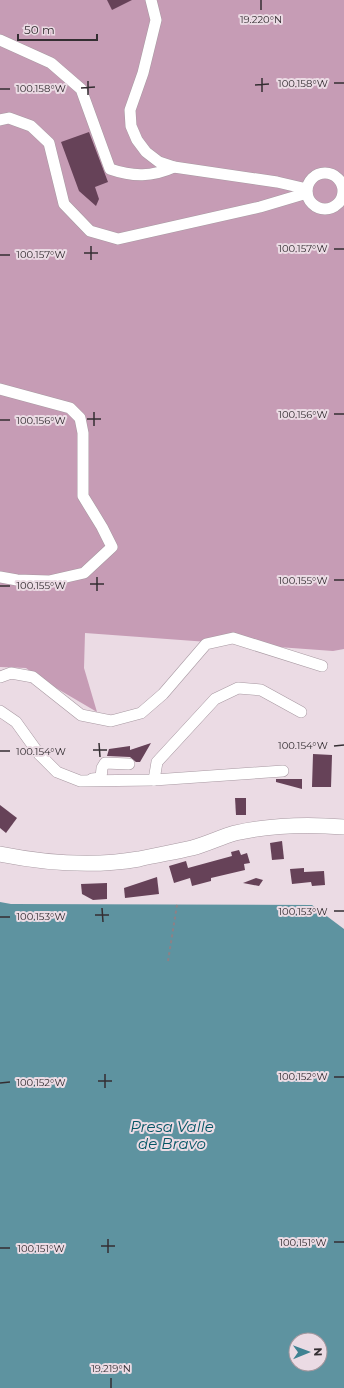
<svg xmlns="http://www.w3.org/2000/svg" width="344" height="1388" font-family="Montserrat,sans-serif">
  <rect width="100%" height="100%" fill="#ebdbe4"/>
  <!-- forest -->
  <polygon fill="#c69cb5" points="0,0 344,0 344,649 333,651 85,633 84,668 97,712 39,678 26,668 0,667"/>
  <!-- water -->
  <path fill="#5e93a0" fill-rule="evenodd" d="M0,902l11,2 301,1 32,24v459h-344zM296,1340h24v24h-24z"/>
  <!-- building -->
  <g fill="#664258">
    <polygon points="107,0 132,0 112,10"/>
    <polygon points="89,132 108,182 95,187 99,199 96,206 79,191 61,142"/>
    <polygon points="151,743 140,762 136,762 130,757 107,756 109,749 130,746 130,750"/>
    <polygon points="313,754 332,755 331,787 312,787"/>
    <polygon points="276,779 302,779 302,789 276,782"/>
    <polygon points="235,798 246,798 246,815 236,815"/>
    <polygon points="0,805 17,818 6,833 0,828"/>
    <polygon points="282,841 284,859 272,860 270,843"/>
    <polygon points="239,850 241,855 247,853 250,863 244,864 245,870 211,878 211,881 192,886 190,878 174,883 169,866 186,861 188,868 232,856 231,852"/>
    <polygon points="304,868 304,872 324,871 325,885 312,886 311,882 292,884 290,869"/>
    <polygon points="157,877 159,894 125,898 124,888"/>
    <polygon points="256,878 263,880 259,886 243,883"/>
    <polygon points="107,883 107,899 93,900 82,894 81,884"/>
  </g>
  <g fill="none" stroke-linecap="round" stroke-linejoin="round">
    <defs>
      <g id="street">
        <polyline points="151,0 156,20 143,73 130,110 131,126 137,140 146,152 159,162 174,167 277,182 307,189"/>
        <path d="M0,40l51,23 30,26 29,80c23,8 42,8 64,-2"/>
        <polyline points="0,120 9,118 31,126 49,143 64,204 90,231 118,239 260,207 307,193"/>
        <circle cx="325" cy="191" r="18"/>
        <polyline points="0,389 70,408 80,418 83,433 83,496 102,527 112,547 84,573 49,581 17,580 0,577"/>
        <polyline points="0,677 11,673 33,677 81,715 111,721 141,713 163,694 206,644 233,638 322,666"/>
        <polyline points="0,711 16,722 39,754 57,772 80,781 154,780 283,771"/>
        <polyline points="92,779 101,778 102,768 105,763 129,764"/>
        <polyline points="154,780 157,762 215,699 238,688 261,690 301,712"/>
      </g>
      <path id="secondary" d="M0,854c45,9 93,13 139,5 17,-4 36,-7 53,-11 15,-4 29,-11 43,-15 36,-8 73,-9 109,-6"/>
    </defs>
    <!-- street casing -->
    <use href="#street" stroke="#a899a2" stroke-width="12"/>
    <!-- secondary casing -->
    <use href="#secondary" stroke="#a899a2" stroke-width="16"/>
    <!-- path -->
    <polyline stroke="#8c8187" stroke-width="2" stroke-dasharray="3 3" stroke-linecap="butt" points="168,961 177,905"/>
    <!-- street -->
    <use href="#street" stroke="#fff" stroke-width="11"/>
    <!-- secondary -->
    <use href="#secondary" stroke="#fff" stroke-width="15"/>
  </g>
  <!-- ticks -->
  <path fill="none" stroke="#342e32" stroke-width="1.5" d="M261,0v10M262,78v14M88,81v14M334,83h10M255,85l14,-1M81,88l14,-1M0,89h10M91,246v14M334,249h10M84,253h14M0,255h10M94,412v14M334,414h10M87,419h14M0,420h10M97,577v14M334,580h10M90,584h14M0,586h10M99,743l1,14M334,746l10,-1M93,750h14M0,751h10M102,908l1,14M334,911h10M95,915h14M0,917h10M105,1074v14M334,1077h10M98,1081h14M0,1083l10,-1M108,1239v14M334,1242h10M101,1246h14M0,1248h10M111,1378v10"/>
  <g text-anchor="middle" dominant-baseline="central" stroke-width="4" stroke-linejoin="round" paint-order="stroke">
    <!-- water labels -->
    <g font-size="15" font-style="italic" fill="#045564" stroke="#ebdbe4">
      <text x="172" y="1126">Presa Valle<tspan x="172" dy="17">de Bravo</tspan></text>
    </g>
  </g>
  <g font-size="10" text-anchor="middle" fill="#342e32" stroke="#ebdbe4" stroke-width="4" stroke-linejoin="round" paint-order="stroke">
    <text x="261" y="23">19.220°N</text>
    <text x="303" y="87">100.158°W</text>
    <text x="41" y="92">100.158°W</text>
    <text x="303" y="252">100.157°W</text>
    <text x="41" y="258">100.157°W</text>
    <text x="303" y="418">100.156°W</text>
    <text x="41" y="424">100.156°W</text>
    <text x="303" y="584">100.155°W</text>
    <text x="41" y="589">100.155°W</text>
    <text x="303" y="749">100.154°W</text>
    <text x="41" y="755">100.154°W</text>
    <text x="303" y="915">100.153°W</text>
    <text x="41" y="920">100.153°W</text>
    <text x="303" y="1080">100.152°W</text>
    <text x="41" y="1086">100.152°W</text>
    <text x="303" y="1246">100.151°W</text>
    <text x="41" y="1252">100.151°W</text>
    <text x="111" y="1372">19.219°N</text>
  </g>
  <!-- north arrow -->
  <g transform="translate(308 1352) rotate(89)"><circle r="19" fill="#ebdbe4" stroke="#a2969d"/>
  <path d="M0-3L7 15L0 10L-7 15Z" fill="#3f8292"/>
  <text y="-6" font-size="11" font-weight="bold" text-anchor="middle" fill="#342e32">N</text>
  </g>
  <!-- scale -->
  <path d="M18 34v6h79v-6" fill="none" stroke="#342e32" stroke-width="2"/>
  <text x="24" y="34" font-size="12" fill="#342e32" stroke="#ebdbe4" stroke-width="3" paint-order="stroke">50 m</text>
</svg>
